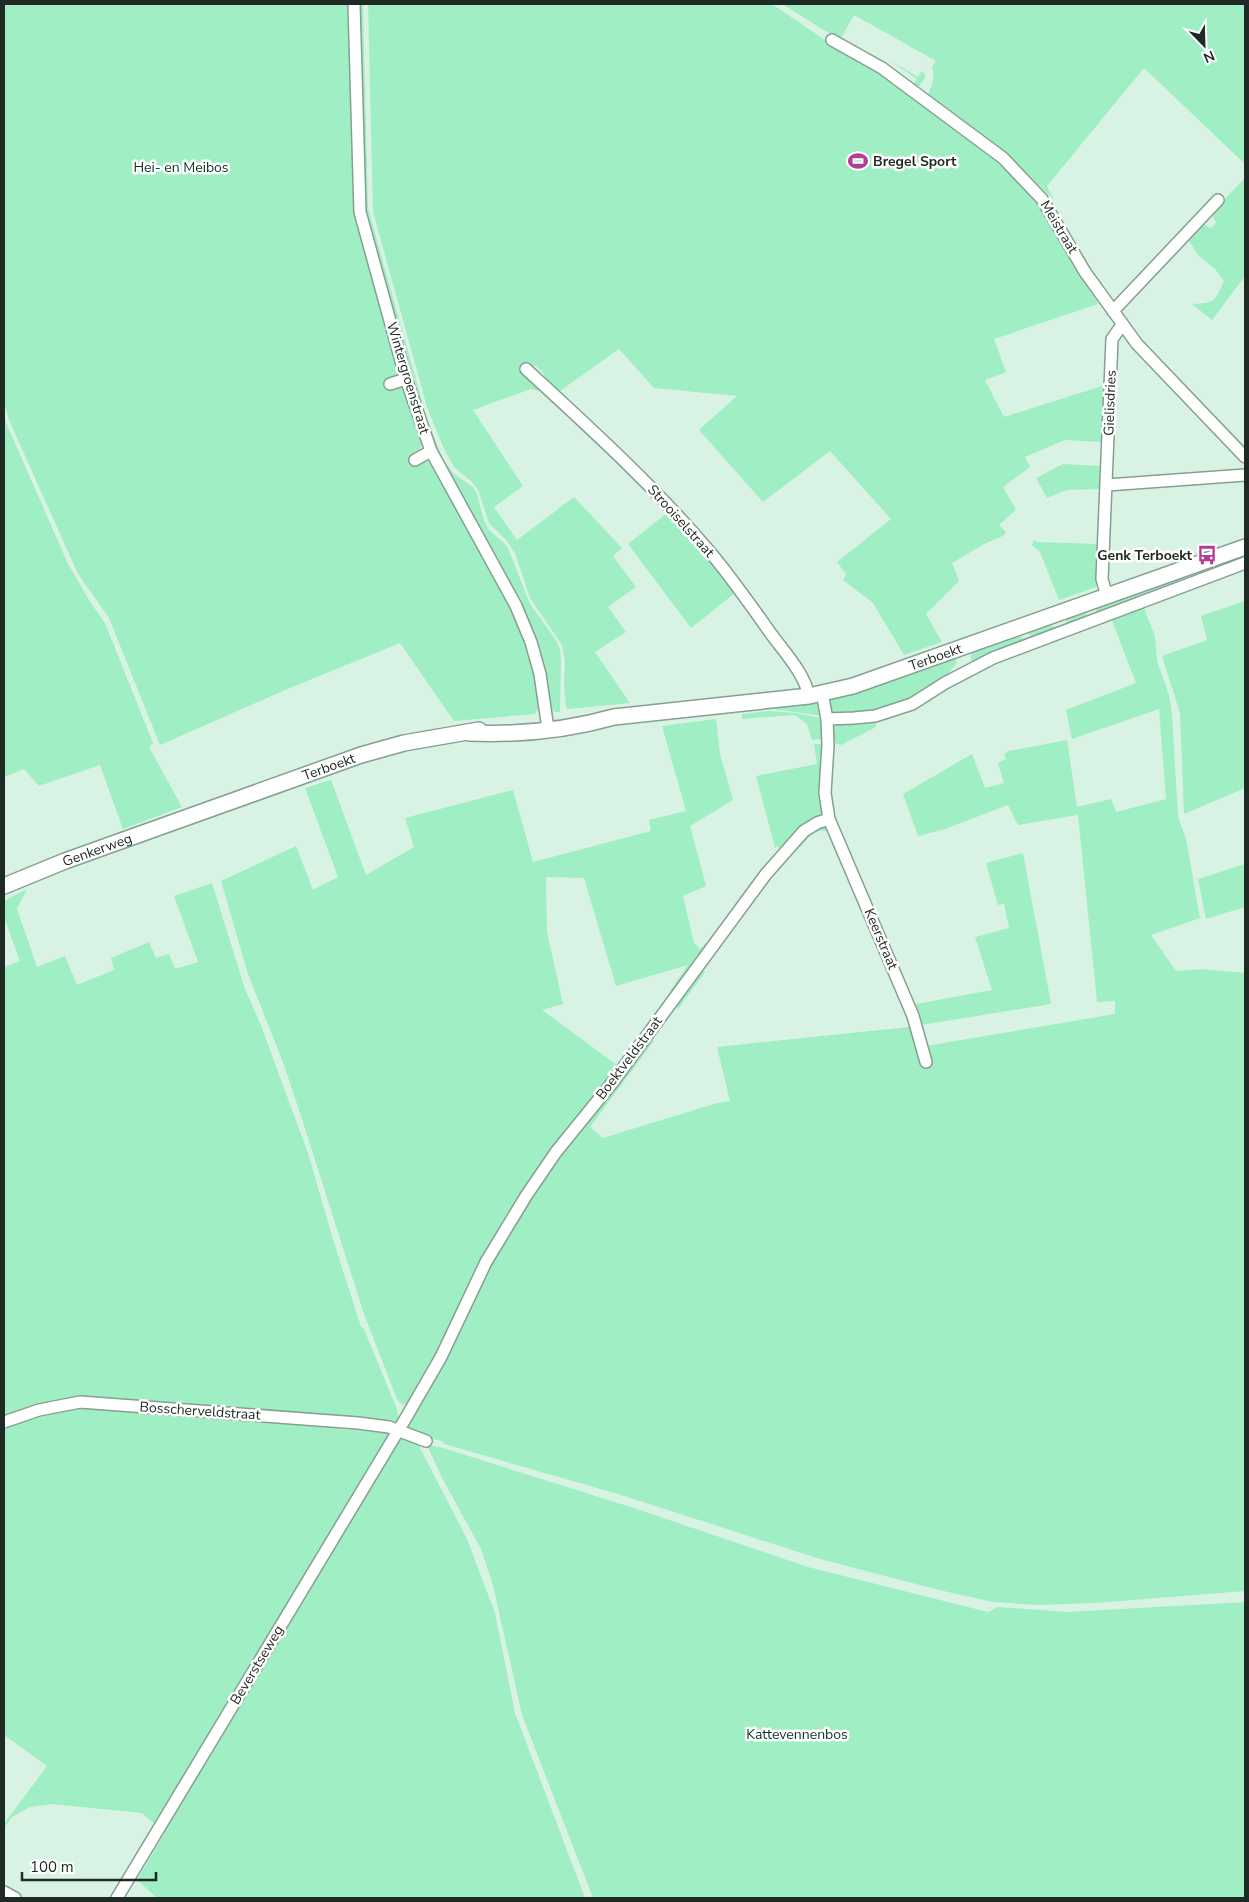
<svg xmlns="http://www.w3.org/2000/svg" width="1249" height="1902" font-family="'Nunito Sans',sans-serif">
  <rect width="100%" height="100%" fill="#d8f3e3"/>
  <!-- green -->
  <g fill="#a0eec4">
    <polygon points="4,4 351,4 357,216 399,366 397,375 393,378 396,386 404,388 407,395 422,443 419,451 414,456 417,463 427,461 435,466 509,601 533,660 540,705 535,714 454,721 400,643 285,690 160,745 109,618 78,574 9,420 4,403"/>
    <polygon points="359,4 363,4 368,208 371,219 427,419 442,457 453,473 473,487 477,494 484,520 489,530 503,542 508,548 530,604 556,640 560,650 561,660 560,712 555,712 550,707 543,670 435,449 414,388 364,208"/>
    <polygon points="368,4 772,4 828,42 912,94 999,161 1042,207 1090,286 1098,304 994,339 1006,372 985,380 1004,417 1102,386 1105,406 1101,442 1065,440 1025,457 1030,467 1003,487 1016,510 999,525 1006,532 1003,536 984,544 952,563 959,581 926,614 942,642 904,655 873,603 843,580 846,574 837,562 891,519 830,451 763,502 699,430 737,396 654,388 619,349 560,391 545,380 544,374 536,366 529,366 526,364 519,370 540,391 531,389 473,410 523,486 494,507 517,540 574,497 622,548 613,556 636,587 608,607 626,632 595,652 630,703 568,709 566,708 564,684 565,661 562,645 530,598 515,553 506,540 489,523 478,490 471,481 454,467 443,447 427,407 373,212"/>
    <path d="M782,4h463v160l-101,-96 -97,118 7,14 -35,-35 -92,-68c4,-10 9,-19 5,-30l4,-6 -82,-46 -14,25z"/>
    <polygon points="889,60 918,77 922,71 925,74 925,78 919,86 912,86 917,79"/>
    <path d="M1245,178v98l-33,44 -20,-16c24,-1 22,-2 32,-23l-8,-11 -18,-15 -11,-17 16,-14 8,4 5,-5 -3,-6 3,-9z"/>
    <polygon points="4,418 68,564 92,605 105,623 153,743 149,747 182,807 123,829 100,765 39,786 24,769 4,777"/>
    <polygon points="1063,464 1100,466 1099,489 1067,490 1047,498 1036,478"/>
    <polygon points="667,513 706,554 735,593 691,628 628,544"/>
    <polygon points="1034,540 1037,542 1097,544 1096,587 1059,600 1040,552 1032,545"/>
    <polygon points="1179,577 1183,578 1186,581 1096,615 1096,607"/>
    <polygon points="1245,601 1245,788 1184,814 1180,713 1162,656 1207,640 1201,616"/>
    <polygon points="1143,606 1155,636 1157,661 1169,695 1172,715 1178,816 1186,839 1200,918 1151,935 1176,971 1201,969 1245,973 1245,1591 1096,1603 1038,1605 993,1602 939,1590 820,1559 618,1494 444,1444 442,1441 428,1438 403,1428 496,1252 555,1159 649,1038 654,1041 590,1127 603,1138 717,1103 730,1101 717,1047 909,1027 920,1061 926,1046 1115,1014 1115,1001 1097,1002 1078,815 1018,825 1008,805 942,830 918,836 903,794 972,754 985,788 1004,783 998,763 1006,759 1004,754 1009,751 1067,740 1077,807 1111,799 1116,812 1166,799 1159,709 1072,739 1066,710 1136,683 1111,618"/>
    <polygon points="1083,611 1089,617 1068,626 1065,617"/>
    <polygon points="1049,623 1057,629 1032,640 1028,631"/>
    <polygon points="1018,634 1026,641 973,662 971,661 971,655 974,650"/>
    <path d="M957,656l-1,8 -12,14 -30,23 -59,15 -26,-3c-1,-9 -2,-12 7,-18z"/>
    <polygon points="812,701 819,706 822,716 773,709 742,711 743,709"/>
    <polygon points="769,711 796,713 820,718 823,720 824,735 820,739 812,740 807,724 795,715 742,719 742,714"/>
    <polygon points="716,719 720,754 733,800 690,826 706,886 683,896 694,943 700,949 706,943 708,946 673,993 670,991 688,965 616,986 584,878 546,877 547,932 563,1004 542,1010 617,1065 597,1096 561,1140 450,1330 409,1404 402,1405 397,1399 364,1314 301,1116 284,1065 248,974 221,881 296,846 313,890 338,877 305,788 331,780 366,875 414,847 405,818 513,790 533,862 651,831 649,820 686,811 662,726"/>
    <polygon points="876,721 876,727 841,745 831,742 830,723"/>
    <polygon points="814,744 823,744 823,814 782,850 777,846 775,848 756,776 817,764"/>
    <path d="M827,825l17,39 -3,2 -13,-35c-14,-2 -20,7 -28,16l-2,-5 15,-14z"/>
    <polygon points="1023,853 1051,1004 921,1025 916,1004 992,990 975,937 1009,928 1004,904 998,905 986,863"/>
    <polygon points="1245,864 1245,907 1206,919 1198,879"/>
    <polygon points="212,883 245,989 260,1023 308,1153 332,1236 361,1327 363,1327 397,1409 399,1421 397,1424 85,1397 56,1401 4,1418 4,967 20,961 5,920 4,921 4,901 27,889 17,909 37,967 65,956 77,985 114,970 111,958 149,942 156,958 169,954 175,969 198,962 174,896"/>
    <polygon points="700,968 705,972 678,1009 674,1004"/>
    <polygon points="80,1405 385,1433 417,1442 467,1539 495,1613 515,1713 585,1898 157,1898 137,1880 165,1833 142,1813 52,1804 30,1807 12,1817 4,1828 4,1824 47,1766 4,1735 4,1428"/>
    <polygon points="427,1445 440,1447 634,1508 808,1567 988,1612 998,1607 1067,1612 1245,1602 1245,1898 593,1898 522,1715 493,1585 481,1549 442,1478"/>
  </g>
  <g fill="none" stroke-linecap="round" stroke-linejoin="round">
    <defs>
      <g id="minor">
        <polyline points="354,4 360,212 406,379 431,451 516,606 531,642 540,674 548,729"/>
        <polyline points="832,40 882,68 1003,158 1042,199 1085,272 1137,344 1245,457"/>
        <polyline points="1113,311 1218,200"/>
        <path d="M526,369c64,59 128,117 184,183 21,25 40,52 59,79 14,20 35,41 40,65"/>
        <polyline points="390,384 406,379"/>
        <polyline points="415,460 431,451"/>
        <polyline points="1107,485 1245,475"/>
        <polyline points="1107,597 1102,579 1112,339 1122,325"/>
        <polyline points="822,693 827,719 828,745 825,793 829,819 913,1016 926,1062"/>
        <polyline points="827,719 854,718 875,716 912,704 945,683 993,658 1245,563"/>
        <polyline points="4,1422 39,1410 80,1402 358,1423 389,1427 426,1441"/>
        <polyline points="4,1892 15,1898"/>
        <polyline points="117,1898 407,1416 441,1357 486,1262 526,1196 556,1152 612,1083 766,874 804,831 817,823 829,819"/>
      </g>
      <g id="secondary">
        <path id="s1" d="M469,733c48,2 99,-3 145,-16l195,-21 44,-10 392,-139"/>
        <path id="s2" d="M4,886l61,-25 296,-106 43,-12 75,-13"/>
      </g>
    </defs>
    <!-- minor casing -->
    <use href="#minor" stroke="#869f91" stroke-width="14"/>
    <!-- secondary casing -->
    <use href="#secondary" stroke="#869f91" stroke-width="18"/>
    <!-- minor -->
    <use href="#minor" stroke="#fff" stroke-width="11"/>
    <!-- secondary -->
    <use href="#secondary" stroke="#fff" stroke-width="15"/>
  </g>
  <!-- icons -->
  <defs>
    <symbol id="stadium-bare" viewBox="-9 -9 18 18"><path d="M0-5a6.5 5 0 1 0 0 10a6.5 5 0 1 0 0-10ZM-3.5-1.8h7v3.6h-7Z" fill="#b33d93" stroke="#fff" stroke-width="2.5" paint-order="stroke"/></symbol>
    <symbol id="bus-bare" viewBox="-9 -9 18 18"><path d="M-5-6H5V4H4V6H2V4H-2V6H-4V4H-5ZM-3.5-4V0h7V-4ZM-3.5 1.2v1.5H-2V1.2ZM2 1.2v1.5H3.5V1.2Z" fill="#b33d93" stroke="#fff" stroke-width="2.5" paint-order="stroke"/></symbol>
  </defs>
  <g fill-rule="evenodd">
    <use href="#stadium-bare" x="844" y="147" width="28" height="28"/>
    <use href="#bus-bare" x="1193" y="541" width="28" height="28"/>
  </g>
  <g text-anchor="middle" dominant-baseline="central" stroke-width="5" stroke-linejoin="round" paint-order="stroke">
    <!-- poi labels -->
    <g font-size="14" font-weight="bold" fill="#202a24" stroke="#fff" text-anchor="start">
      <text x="873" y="161">Bregel Sport</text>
      <text x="1192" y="555" text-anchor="end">Genk Terboekt</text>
    </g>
    <!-- park labels -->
    <g font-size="14" fill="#093321" stroke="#fff">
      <text x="181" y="167">Hei- en Meibos</text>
      <text x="797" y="1734">Kattevennenbos</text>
    </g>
    <!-- street labels -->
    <g font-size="14" fill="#202a24" stroke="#fff">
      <text transform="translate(1059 227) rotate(59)">Meistraat</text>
      <text transform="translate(408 378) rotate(73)">Wintergroenstraat</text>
      <text transform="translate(1110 403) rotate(-88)">Gielisdries</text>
      <text transform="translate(681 521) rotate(48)">Strooiselstraat</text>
      <text stroke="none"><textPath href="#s1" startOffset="475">Terboekt</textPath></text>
      <text stroke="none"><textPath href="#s2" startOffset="346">Terboekt</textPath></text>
      <text stroke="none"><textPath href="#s2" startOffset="100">Genkerweg</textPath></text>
      <text transform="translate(881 939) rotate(67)">Keerstraat</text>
      <text transform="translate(629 1058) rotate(-53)">Boektveldstraat</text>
      <text transform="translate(200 1411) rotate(4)">Bosscherveldstraat</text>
      <text transform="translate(257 1665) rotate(-59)">Beverstseweg</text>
    </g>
  </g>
  <!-- border -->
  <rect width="1249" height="1902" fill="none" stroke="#202a24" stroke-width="10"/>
  <!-- north arrow -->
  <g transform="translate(1204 45) rotate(157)" stroke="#ffffff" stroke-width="4" paint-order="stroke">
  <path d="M0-4L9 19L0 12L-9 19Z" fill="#202a24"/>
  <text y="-8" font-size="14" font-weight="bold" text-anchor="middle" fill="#202a24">N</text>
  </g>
  <!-- scale -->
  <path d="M22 1872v8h134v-8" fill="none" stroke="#202a24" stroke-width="2.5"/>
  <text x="30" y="1872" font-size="15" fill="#202a24" stroke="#ffffff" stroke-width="4" paint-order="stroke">100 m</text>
</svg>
